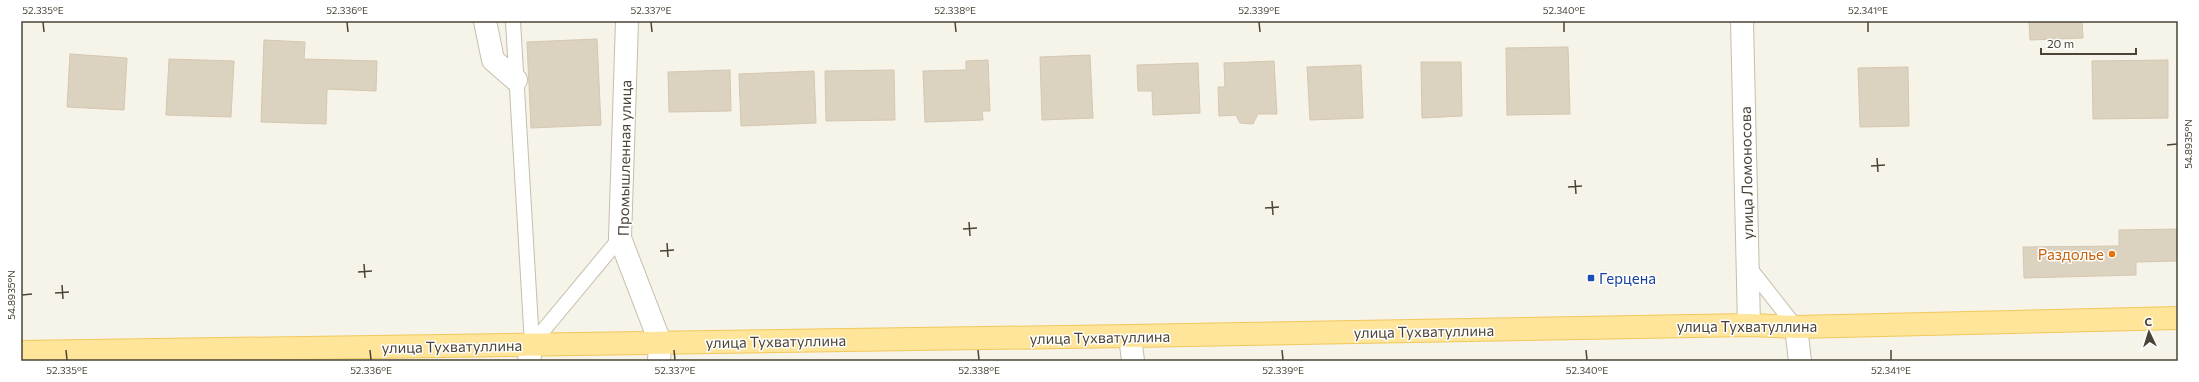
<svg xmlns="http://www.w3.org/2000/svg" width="2199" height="382" font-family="Commissioner,sans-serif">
  <rect width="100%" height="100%" fill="#f6f3e9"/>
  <!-- building -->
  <g fill="#dcd2c0" stroke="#d5c7b0">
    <polygon points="2029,21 2082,21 2083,38 2030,40"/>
    <polygon points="597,39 601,125 531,128 527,42"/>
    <polygon points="264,40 305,42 304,59 377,61 376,91 327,89 326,124 261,122"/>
    <polygon points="1568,47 1570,114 1507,115 1506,48"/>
    <polygon points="70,54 127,58 124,110 67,107"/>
    <polygon points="1090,55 1093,118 1042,120 1040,57"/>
    <polygon points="169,59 234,61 231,117 166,115"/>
    <polygon points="988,60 990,111 982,111 983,120 925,122 923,71 966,70 966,61"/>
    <polygon points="2168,60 2168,118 2093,119 2092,61"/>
    <polygon points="1274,61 1277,114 1258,114 1253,124 1240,123 1236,115 1219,116 1218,87 1225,87 1224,63"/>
    <polygon points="1421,62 1461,62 1462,116 1422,118"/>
    <polygon points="1198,63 1200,113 1153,115 1152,91 1138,91 1137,65"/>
    <polygon points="1361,65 1363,118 1310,120 1307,67"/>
    <polygon points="1908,67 1909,126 1860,127 1858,68"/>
    <polygon points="730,70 731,111 669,112 668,72"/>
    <polygon points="894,70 895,120 826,121 825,71"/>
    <polygon points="814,71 816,123 741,126 739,74"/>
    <polygon points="2178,229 2178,261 2136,262 2136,275 2024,278 2023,247 2119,246 2119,230"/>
  </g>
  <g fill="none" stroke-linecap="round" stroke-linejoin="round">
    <defs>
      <g id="service">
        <polyline points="513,21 532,344"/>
        <polyline points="1748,266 1796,327"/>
        <polyline points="532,344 620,238"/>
      </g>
      <g id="minor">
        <polyline points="485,21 493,60 516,80"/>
        <polyline points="627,21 620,238 660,342 659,361"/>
        <polyline points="1796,327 1800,361"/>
        <polyline points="1130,336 1133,361"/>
        <polyline points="529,361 532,344"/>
      </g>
      <polyline id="tertiary" points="1742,21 1749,325"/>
      <polyline id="primary" points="21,352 1130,336 1749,325 1796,327 2178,318"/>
    </defs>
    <!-- service casing -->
    <use href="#service" stroke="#c6bead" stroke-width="16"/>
    <!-- minor casing -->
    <use href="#minor" stroke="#c6bead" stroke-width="24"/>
    <!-- tertiary casing -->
    <use href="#tertiary" stroke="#c6bead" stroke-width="24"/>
    <!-- primary casing -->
    <use href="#primary" stroke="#f1c85c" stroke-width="24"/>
    <!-- service -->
    <use href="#service" stroke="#fff" stroke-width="14"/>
    <!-- minor -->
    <use href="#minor" stroke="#fff" stroke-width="22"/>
    <!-- tertiary -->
    <use href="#tertiary" stroke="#fff" stroke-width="22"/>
    <!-- primary -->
    <use href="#primary" stroke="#ffe599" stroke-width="22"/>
  </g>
  <!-- ticks -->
  <path fill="none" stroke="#4b4436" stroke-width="1.5" d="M43,22l1,10M347,22l1,10M651,22l1,10M955,22l1,10M1259,22l1,10M1564,22v10M1868,22v10M2167,145l10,-1M1877,158l1,14M1871,166l14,-1M1575,180l1,14M1568,187l14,-1M1272,201l1,14M1265,208l14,-1M969,222l1,14M963,229l14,-1M667,243l1,14M660,251l14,-1M364,264l1,14M358,272l14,-1M62,285l1,14M55,293l14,-1M22,295l10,-1M66,350l1,10M370,350l1,10M674,350l1,10M978,350l1,10M1282,350l1,10M1586,350l1,10M1891,350v10"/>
  <!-- markers -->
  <circle fill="#e8710a" stroke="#fff" stroke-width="1.5" cx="2112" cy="254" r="4"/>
  <rect fill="#1a4fb4" stroke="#fff" stroke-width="1.5" x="1587" y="274" width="8" height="8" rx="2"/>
  <g text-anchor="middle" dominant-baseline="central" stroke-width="3" stroke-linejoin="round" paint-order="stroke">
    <!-- street labels -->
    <g font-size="15" fill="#4b4436" stroke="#fff">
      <text transform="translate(624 158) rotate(-89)">Промышленная улица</text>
      <text transform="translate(1746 173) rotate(-91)">улица Ломоносова</text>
      <text x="1747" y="326">улица Тухватуллина</text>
      <text transform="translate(1424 331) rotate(-1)">улица Тухватуллина</text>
      <text transform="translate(1100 337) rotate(-1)">улица Тухватуллина</text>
      <text transform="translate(776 341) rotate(-1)">улица Тухватуллина</text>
      <text transform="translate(452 346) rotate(-1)">улица Тухватуллина</text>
    </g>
    <!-- food labels -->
    <g font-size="15" fill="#c56008" stroke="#fff" text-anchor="end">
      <text x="2104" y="254">Раздолье</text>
    </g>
    <!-- transit labels -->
    <g font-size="15" fill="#164399" stroke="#fff" text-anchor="start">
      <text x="1599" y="278">Герцена</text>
    </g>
  </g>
  <!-- border -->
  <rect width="2199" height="382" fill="none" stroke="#ffffff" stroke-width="44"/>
  <!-- north arrow -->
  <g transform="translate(2149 332) rotate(356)" stroke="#ffffff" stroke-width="3" paint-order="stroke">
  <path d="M0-3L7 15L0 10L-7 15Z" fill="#4b4436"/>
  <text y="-6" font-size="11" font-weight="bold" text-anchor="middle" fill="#4b4436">С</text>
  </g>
  <!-- scale -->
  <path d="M2041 48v6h95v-6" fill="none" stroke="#4b4436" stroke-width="2"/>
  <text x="2047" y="48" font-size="12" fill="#4b4436" stroke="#ffffff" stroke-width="3" paint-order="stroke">20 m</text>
  <rect x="22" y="22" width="2155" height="338" fill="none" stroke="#4b4436" stroke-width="1.5"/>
  <g font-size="10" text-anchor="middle" fill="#4b4436">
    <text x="43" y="14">52.335°E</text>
    <text x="347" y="14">52.336°E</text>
    <text x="651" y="14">52.337°E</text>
    <text x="955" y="14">52.338°E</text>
    <text x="1259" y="14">52.339°E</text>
    <text x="1564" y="14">52.340°E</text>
    <text x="1868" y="14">52.341°E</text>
    <text transform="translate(2188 144) rotate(-90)" y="4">54.8935°N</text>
    <text transform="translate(11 295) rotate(-90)" y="4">54.8935°N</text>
    <text x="67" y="374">52.335°E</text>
    <text x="371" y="374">52.336°E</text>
    <text x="675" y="374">52.337°E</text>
    <text x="979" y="374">52.338°E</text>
    <text x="1283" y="374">52.339°E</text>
    <text x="1587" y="374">52.340°E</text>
    <text x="1891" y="374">52.341°E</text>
  </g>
</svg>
